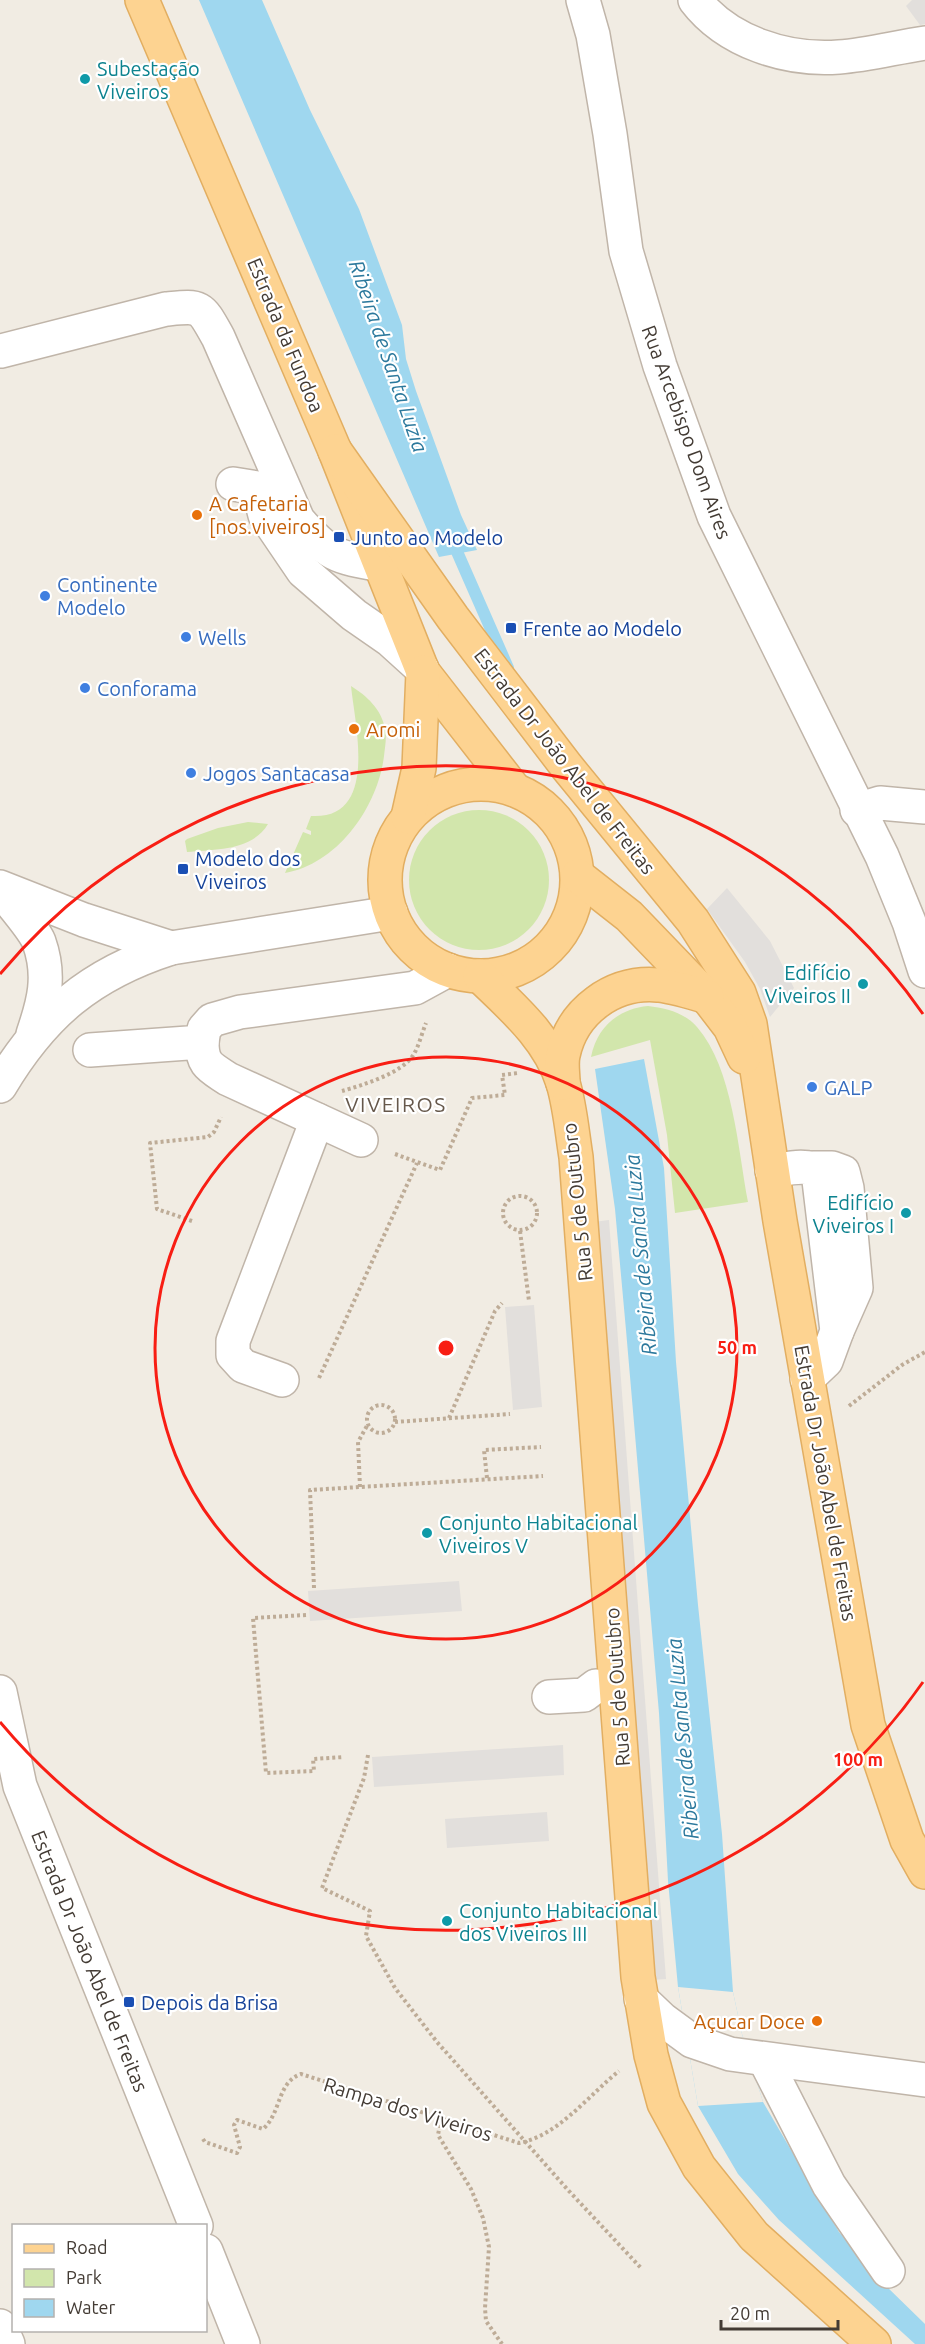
<svg xmlns="http://www.w3.org/2000/svg" width="925" height="2344" font-family="Ubuntu,sans-serif">
  <rect width="100%" height="100%" fill="#f1ece3"/>
  <!-- green -->
  <g fill="#d2e6ac">
    <path d="M351,686c16,10 30,23 34,42 2,9 0,19 -1,28 -6,50 -46,108 -99,117l18,-41 8,3v-4l-5,-2 5,-13c68,4 44,-90 40,-130z"/>
    <circle cx="479" cy="880" r="70"/>
    <path d="M248,822l20,2c-16,27 -52,25 -81,28l-2,-11 2,-2 31,-11z"/>
    <path d="M648,1006c18,2 37,7 49,21 36,41 41,123 51,175l-73,11 -8,-78 -17,-95 -59,17c6,-30 27,-48 57,-51z"/>
  </g>
  <!-- parking -->
  <g fill="#e2dfdc">
    <polygon points="912,0 925,0 925,24 920,25 906,6"/>
    <polygon points="727,888 770,941 794,988 770,1017 760,989 745,962 707,909"/>
    <polygon points="609,1220 666,1979 651,1980 594,1222"/>
    <polygon points="534,1305 542,1407 513,1410 505,1307"/>
    <polygon points="459,1581 462,1611 310,1621 308,1591"/>
    <polygon points="563,1745 564,1775 374,1787 372,1757"/>
    <polygon points="547,1812 549,1841 447,1848 445,1819"/>
  </g>
  <!-- water -->
  <g fill="#9fd7ef">
    <polygon points="199,0 262,0 310,110 359,209 402,325 406,359 416,391 461,515 477,550 439,557"/>
    <polygon points="644,1059 664,1168 676,1362 698,1605 722,1834 733,1992 742,2034 763,2102 839,2232 884,2284 925,2324 925,2344 915,2344 779,2220 738,2174 698,2106 678,1987 668,1881 659,1713 626,1330 615,1209 595,1069"/>
  </g>
  <!-- pier -->
  <polygon fill="#f1ece3" points="678,1987 733,1992 742,2034 763,2102 698,2106"/>
  <g fill="none" stroke-linecap="round" stroke-linejoin="round">
    <!-- stream -->
    <polyline stroke="#9fd7ef" stroke-width="12" points="451,538 508,668"/>
    <defs>
      <g id="minor">
        <polyline points="583,0 593,35 610,134 626,251 660,366 714,516 882,856 909,922 925,971"/>
        <path d="M695,0c32,42 92,61 144,57 29,-2 58,-10 86,-14"/>
        <path d="M1,351l165,-42c36,-3 34,-4 52,28l80,183c31,36 38,37 83,45"/>
        <polyline points="233,484 258,488 265,515 303,571 354,615 390,640 422,669"/>
        <polyline points="857,810 880,803 925,807"/>
        <polyline points="0,887 84,920 171,948"/>
        <path d="M0,889c10,13 34,40 39,53 12,34 5,60 -6,92"/>
        <path d="M202,1042c0,23 8,25 26,37l133,61"/>
        <polyline points="90,1050 202,1042 204,1029 212,1020 240,1012 415,988 448,970"/>
        <path d="M0,1086c43,-72 90,-112 171,-138l220,-35"/>
        <polyline points="813,1168 832,1168 843,1172 847,1188 856,1288 837,1331"/>
        <path d="M772,1171c14,-2 35,-8 46,1l19,159 -11,30 -19,18"/>
        <polyline points="282,1380 243,1366 233,1355 233,1341 317,1120"/>
        <polyline points="0,1692 20,1786 196,2226"/>
        <polyline points="549,1697 584,1695 596,1686"/>
        <polyline points="641,1999 662,2019 692,2041 730,2054 925,2080"/>
        <polyline points="765,2060 829,2185 888,2271"/>
        <polyline points="206,2251 243,2344"/>
        <polyline points="0,2326 8,2344"/>
      </g>
      <g id="major">
        <polyline points="142,0 335,451 423,672 514,789"/>
        <polyline points="335,451 453,618 567,767 693,921 739,993 750,1024 780,1221 868,1725 907,1840 925,1872"/>
        <circle cx="481" cy="880" r="96"/>
        <polyline points="408,817 419,768 423,672"/>
        <polyline points="578,876 629,916 707,997 730,1027 744,1057"/>
        <path d="M480,976c32,31 69,62 83,107 7,23 9,49 13,74l62,820 13,78 13,48 35,64 55,69 120,108"/>
        <path d="M563,1083c0,-9 -2,-19 0,-28 9,-44 50,-74 95,-70 16,2 33,7 49,12"/>
      </g>
    </defs>
    <!-- minor casing -->
    <use href="#minor" stroke="#c0b5a9" stroke-width="36"/>
    <!-- major casing -->
    <use href="#major" stroke="#e2ae61" stroke-width="36"/>
    <!-- path -->
    <g stroke="#beac97" stroke-width="4" stroke-dasharray="3 3" stroke-linecap="butt">
      <path d="M342,1091c21,-6 61,-18 72,-37 5,-9 8,-21 12,-31"/>
      <polyline points="395,1154 440,1170 472,1098 505,1095 502,1075 518,1073"/>
      <circle cx="520" cy="1213" r="17"/>
      <polyline points="192,1221 157,1209 150,1143 208,1137 214,1132 221,1117"/>
      <polyline points="520,1231 529,1301"/>
      <polyline points="319,1378 417,1163"/>
      <circle cx="381" cy="1419" r="14"/>
      <polyline points="849,1406 902,1365 925,1352"/>
      <polyline points="449,1418 495,1311 502,1303"/>
      <polyline points="395,1422 510,1414"/>
      <polyline points="487,1478 484,1450 541,1447"/>
      <polyline points="360,1487 358,1442 368,1424"/>
      <polyline points="314,1588 310,1490 543,1476"/>
      <polyline points="306,1615 253,1618 266,1773 314,1771 313,1759 344,1757"/>
      <polyline points="368,1755 364,1778 322,1888 370,1911 366,1936 395,1988 437,2042 568,2190 641,2268"/>
      <polyline points="441,2119 438,2135 471,2189 483,2218 489,2247 485,2308 486,2321 502,2344"/>
      <path d="M203,2139l2,3 32,11 3,-6 -6,-22 3,-5 26,9c18,-15 14,-47 38,-55l218,69c39,-7 70,-48 100,-72"/>
    </g>
    <!-- minor -->
    <use href="#minor" stroke="#fff" stroke-width="33"/>
    <!-- major -->
    <use href="#major" stroke="#fdd391" stroke-width="33"/>
  </g>
  <!-- distance rings -->
  <g fill="none" stroke="#f81e14" stroke-width="3">
    <circle cx="446" cy="1348" r="291"/>
    <path d="M923 1682A582 582 0 0 1 0 1722M0 974A582 582 0 0 1 923 1014"/>
  </g>
  <!-- markers -->
  <g fill="#0f9aa8" stroke="#fff" stroke-width="2">
    <circle cx="85" cy="79" r="6"/>
    <circle cx="863" cy="984" r="6"/>
    <circle cx="906" cy="1213" r="6"/>
    <circle cx="427" cy="1533" r="6"/>
    <circle cx="447" cy="1921" r="6"/>
  </g>
  <g fill="#e8710a" stroke="#fff" stroke-width="2">
    <circle cx="197" cy="515" r="6"/>
    <circle cx="354" cy="729" r="6"/>
    <circle cx="817" cy="2021" r="6"/>
  </g>
  <g fill="#1a4fb4" stroke="#fff" stroke-width="2">
    <rect x="333" y="531" width="12" height="12" rx="3"/>
    <rect x="505" y="622" width="12" height="12" rx="3"/>
    <rect x="177" y="863" width="12" height="12" rx="3"/>
    <rect x="123" y="1996" width="12" height="12" rx="3"/>
  </g>
  <g fill="#3f7fe0" stroke="#fff" stroke-width="2">
    <circle cx="45" cy="596" r="6"/>
    <circle cx="186" cy="637" r="6"/>
    <circle cx="85" cy="688" r="6"/>
    <circle cx="191" cy="773" r="6"/>
    <circle cx="812" cy="1087" r="6"/>
  </g>
  <g text-anchor="middle" dominant-baseline="central" stroke-width="4.5" stroke-linejoin="round" paint-order="stroke">
    <!-- culture labels -->
    <g font-size="20" fill="#0d838f" stroke="#fff" text-anchor="start">
      <text x="97" y="68">Subestação<tspan x="97" dy="23">Viveiros</tspan></text>
      <text x="851" y="972" text-anchor="end">Edifício<tspan x="851" dy="23">Viveiros II</tspan></text>
      <text x="894" y="1202" text-anchor="end">Edifício<tspan x="894" dy="23">Viveiros I</tspan></text>
      <text x="439" y="1522">Conjunto Habitacional<tspan x="439" dy="23">Viveiros V</tspan></text>
      <text x="459" y="1910">Conjunto Habitacional<tspan x="459" dy="23">dos Viveiros III</tspan></text>
    </g>
    <!-- street labels -->
    <g font-size="20" fill="#433b34" stroke="#fff">
      <text transform="translate(286 335) rotate(67)">Estrada da Fundoa</text>
      <text transform="translate(687 432) rotate(70)">Rua Arcebispo Dom Aires</text>
      <text transform="translate(565 761) rotate(52)">Estrada Dr João Abel de Freitas</text>
      <text transform="translate(577 1202) rotate(-96)">Rua 5 de Outubro</text>
      <text transform="translate(826 1483) rotate(80)">Estrada Dr João Abel de Freitas</text>
      <text transform="translate(617 1687) rotate(-94)">Rua 5 de Outubro</text>
      <text transform="translate(90 1961) rotate(68)">Estrada Dr João Abel de Freitas</text>
      <text transform="translate(408 2109) rotate(17)">Rampa dos Viveiros</text>
    </g>
    <!-- food labels -->
    <g font-size="20" fill="#c56008" stroke="#fff" text-anchor="start">
      <text x="209" y="503">A Cafetaria<tspan x="209" dy="23">[nos.viveiros]</tspan></text>
      <text x="366" y="729">Aromi</text>
      <text x="805" y="2021" text-anchor="end">Açucar Doce</text>
    </g>
    <!-- transit labels -->
    <g font-size="20" fill="#164399" stroke="#fff" text-anchor="start">
      <text x="351" y="537">Junto ao Modelo</text>
      <text x="523" y="628">Frente ao Modelo</text>
      <text x="195" y="858">Modelo dos<tspan x="195" dy="23">Viveiros</tspan></text>
      <text x="141" y="2002">Depois da Brisa</text>
    </g>
    <!-- shop labels -->
    <g font-size="20" fill="#366cbe" stroke="#fff" text-anchor="start">
      <text x="57" y="584">Continente<tspan x="57" dy="23">Modelo</tspan></text>
      <text x="198" y="637">Wells</text>
      <text x="97" y="688">Conforama</text>
      <text x="203" y="773">Jogos Santacasa</text>
      <text x="824" y="1087">GALP</text>
    </g>
    <!-- water labels -->
    <g font-size="21" font-style="italic" fill="#2c799d" stroke="#fff">
      <text transform="translate(389 356) rotate(71)">Ribeira de Santa Luzia</text>
      <text transform="translate(640 1255) rotate(-95)">Ribeira de Santa Luzia</text>
      <text transform="translate(682 1739) rotate(-95)">Ribeira de Santa Luzia</text>
    </g>
    <!-- neighbourhood labels -->
    <g font-size="21" letter-spacing="1.5" fill="#66584b" stroke="#fff">
      <text x="396" y="1104">VIVEIROS</text>
    </g>
  </g>
  <circle cx="446" cy="1348" r="9" fill="#f81e14" stroke="#fff" stroke-width="3"/>
  <g font-size="18" text-anchor="middle" font-weight="bold" fill="#f81e14" stroke="#fff" stroke-width="4.5" stroke-linejoin="round" paint-order="stroke">
    <text x="737" y="1354">50 m</text>
    <text x="858" y="1766">100 m</text>
  </g>
  <!-- legend -->
  <rect x="12" y="2224" width="195" height="108" fill="#ffffff" stroke="#b4b1ae" stroke-width="1.5"/>
  <rect x="24" y="2244" width="30" height="9" fill="#fdd391" stroke="#b4b1ae" stroke-width="1.5"/>
  <text x="66" y="2254" font-size="18" fill="#433b34">Road</text>
  <rect x="24" y="2269" width="30" height="18" fill="#d2e6ac" stroke="#b4b1ae" stroke-width="1.5"/>
  <text x="66" y="2284" font-size="18" fill="#433b34">Park</text>
  <rect x="24" y="2299" width="30" height="18" fill="#9fd7ef" stroke="#b4b1ae" stroke-width="1.5"/>
  <text x="66" y="2314" font-size="18" fill="#433b34">Water</text>
  <!-- scale -->
  <path d="M721 2320v9h117v-9" fill="none" stroke="#433b34" stroke-width="3"/>
  <text x="730" y="2320" font-size="18" fill="#433b34" stroke="#ffffff" stroke-width="4.5" paint-order="stroke">20 m</text>
</svg>
